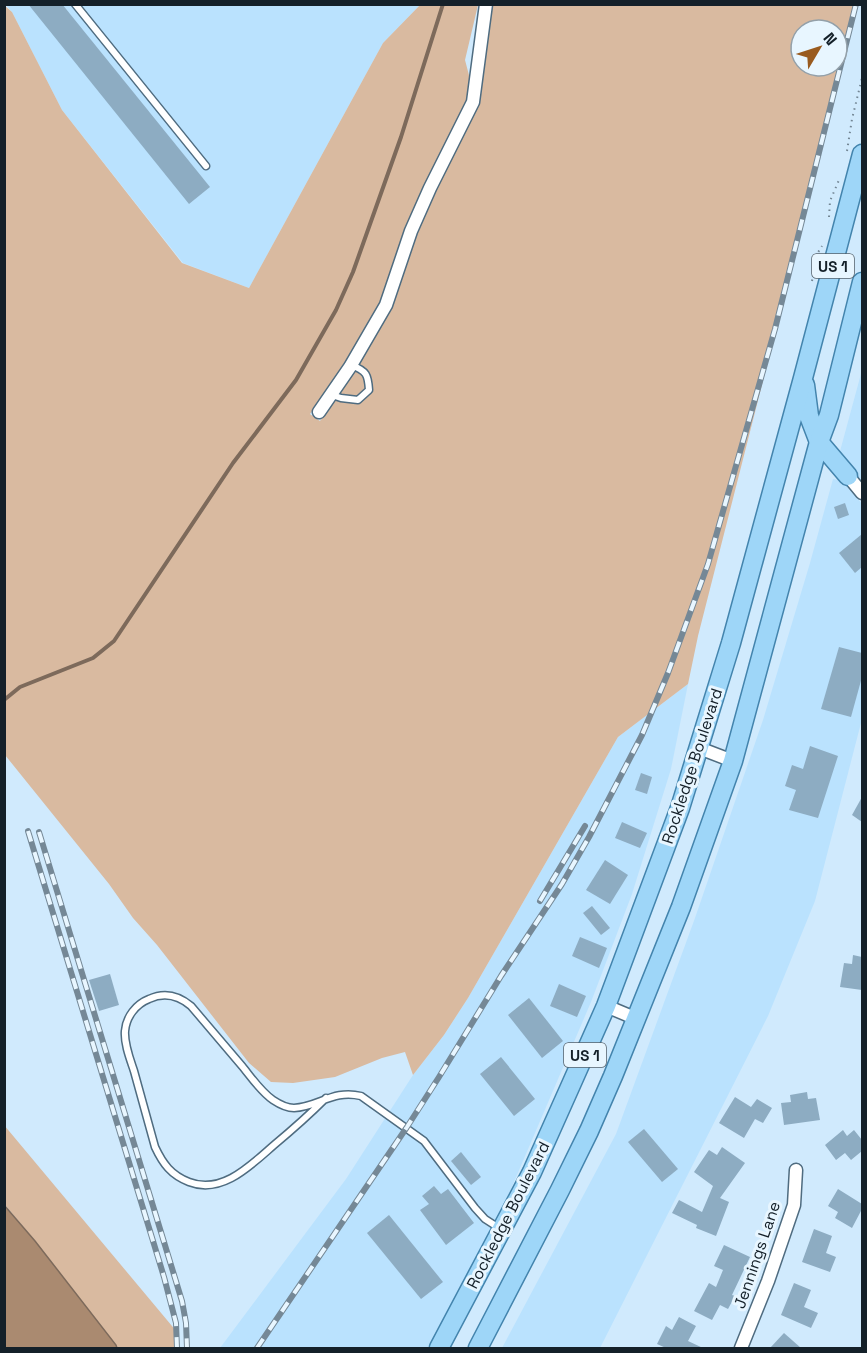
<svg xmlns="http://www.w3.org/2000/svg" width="867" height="1353" font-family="'Space Grotesk',sans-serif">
  <rect width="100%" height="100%" fill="#d0eafd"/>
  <!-- built -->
  <g fill="#bae2fe">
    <polygon points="417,4 419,6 383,43 249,288 183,263 62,110 12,12 6,5"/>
    <polygon points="862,370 862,483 855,474 856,471 852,470 839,455"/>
    <polygon points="833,479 844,481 862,504 862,719 815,901 768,1016 600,1348 502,1348 616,1134 695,918 763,720 810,563"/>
    <polygon points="688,684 671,769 632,894 591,1002 484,1252 432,1348 220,1348 346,1179 413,1075 444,1035 468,998 618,737"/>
  </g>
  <!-- green -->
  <g fill="#d9baa0" fill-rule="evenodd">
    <path d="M4,5l8,7 50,98 120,153 67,25 134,-245 37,-38h58l-13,55 5,19 -3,22 -43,85 -19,44 -25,73 -35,61 -35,50 10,7 36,-52 36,-63 25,-74 19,-42 43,-86 13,-99h363l-89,364 -68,267 -10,48 -70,53 -150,261 -24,37 -31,40 -8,-23 -23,6 -47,19 -42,6 -22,-1 -22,-19 -92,-118 -24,-27 -24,-34 -104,-129zM801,30h36v36h-36z"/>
    <polygon points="4,1125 177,1332 174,1348 117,1348 116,1345 35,1241 5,1205"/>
  </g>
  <!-- water -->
  <polygon fill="#aa8a70" stroke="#7d6a5b" stroke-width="1.5" points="4,1205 35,1241 116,1345 117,1348 5,1348"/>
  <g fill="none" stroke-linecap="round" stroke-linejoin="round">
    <!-- stream -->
    <polyline stroke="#7d6a5b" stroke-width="4" points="4,700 20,687 93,658 114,641 233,463 296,380 336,310 353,272 401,137 443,4"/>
  </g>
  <!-- building -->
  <g fill="#8dacc2">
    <polygon points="28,4 62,4 210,187 189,204"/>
    <polygon points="845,503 849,515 838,519 834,507"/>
    <polygon points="862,534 862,567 855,573 839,553"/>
    <polygon points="839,647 862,653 862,677 851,717 821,709"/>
    <polygon points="810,746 838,756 818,818 789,810 796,790 785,786 792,765 803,769"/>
    <polygon points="641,773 652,777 647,794 635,790"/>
    <polygon points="862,797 862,822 852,815"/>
    <polygon points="622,822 647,833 640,848 615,838"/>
    <polygon points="605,860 628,875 610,904 586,890"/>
    <polygon points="592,906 610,928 601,935 583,913"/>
    <polygon points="580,937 607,948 599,968 572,956"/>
    <polygon points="853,955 862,957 862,990 840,987 844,963 852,964"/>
    <polygon points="110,974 119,1005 99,1011 89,980"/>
    <polygon points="559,984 586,996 577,1017 550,1006"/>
    <polygon points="529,998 563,1041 542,1058 508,1015"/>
    <polygon points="501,1057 535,1099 514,1116 480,1074"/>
    <polygon points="807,1092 808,1099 816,1098 820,1120 784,1125 781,1103 791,1102 790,1095"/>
    <polygon points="735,1097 751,1107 757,1099 772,1108 763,1123 755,1119 744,1138 719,1123"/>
    <polygon points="644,1129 678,1169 662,1182 628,1142"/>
    <polygon points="843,1130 847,1136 854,1130 862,1140 862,1151 851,1160 845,1153 836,1160 825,1145"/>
    <polygon points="722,1147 745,1163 720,1198 729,1202 716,1236 696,1228 697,1225 672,1213 679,1200 702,1212 713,1186 694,1172 709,1150 717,1155"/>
    <polygon points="461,1152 481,1177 471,1185 451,1161"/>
    <polygon points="434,1186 441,1194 448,1189 474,1223 446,1245 420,1210 429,1204 422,1196"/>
    <polygon points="838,1189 862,1204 862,1209 852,1228 835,1218 838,1212 828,1206"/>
    <polygon points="389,1215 443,1282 421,1299 367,1233"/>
    <polygon points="814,1229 832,1236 826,1253 836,1257 830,1272 802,1262"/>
    <polygon points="724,1245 750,1257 732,1295 735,1296 728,1309 720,1305 712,1320 694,1311 709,1283 716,1287 723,1270 714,1266"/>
    <polygon points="794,1283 811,1290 804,1307 818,1313 811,1328 781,1315"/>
    <polygon points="679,1317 696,1326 688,1341 703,1348 666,1348 657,1344 666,1326 672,1330"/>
    <polygon points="784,1333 801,1348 770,1348"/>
  </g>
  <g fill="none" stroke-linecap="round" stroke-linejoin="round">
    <defs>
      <g id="service">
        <polyline points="75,4 206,166"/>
        <path d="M332,395l9,3 17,2 11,-10c-1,-15 -2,-19 -18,-25"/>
        <path d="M326,1098c-17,17 -34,32 -52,47 -23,20 -52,50 -85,37 -18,-7 -26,-18 -34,-35 -7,-25 -14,-50 -21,-76 -4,-12 -10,-27 -9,-40 1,-14 11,-27 24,-32 15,-7 29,-4 42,7 17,20 34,40 51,60 9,11 19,26 31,34 6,4 13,8 21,8 25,-1 39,-19 67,-12l63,45 51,67 10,11 14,9"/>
      </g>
      <g id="minor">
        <polyline points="319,412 350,367 386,305 411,231 430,188 473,102 486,4"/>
        <polyline points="848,476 862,493"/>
        <polyline points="699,748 733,761"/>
        <polyline points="606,1006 637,1019"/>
        <polyline points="741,1348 768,1281 794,1205 796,1170"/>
      </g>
      <g id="primary">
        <polyline points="805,385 809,416 819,442 848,476"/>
        <polyline points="439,1348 532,1172 570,1087 606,1006 680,808 731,643 803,378 862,154"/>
        <polyline points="478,1348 560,1190 589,1131 613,1076 681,907 733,761 819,442 829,415 862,282"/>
      </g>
    </defs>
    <!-- service casing -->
    <use href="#service" stroke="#4f6c80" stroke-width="9"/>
    <!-- minor casing -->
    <use href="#minor" stroke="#4f6c80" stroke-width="15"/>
    <!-- primary casing -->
    <use href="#primary" stroke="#4384ad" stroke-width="21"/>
    <!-- path -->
    <g stroke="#738694" stroke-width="2" stroke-dasharray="1.5 4.5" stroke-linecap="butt">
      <polyline points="847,151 852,119 862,78"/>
      <polyline points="829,217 830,201 839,180"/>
      <polyline points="812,281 817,254 822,246"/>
    </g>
    <!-- service -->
    <use href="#service" stroke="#fff" stroke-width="6"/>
    <!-- minor -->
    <use href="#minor" stroke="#fff" stroke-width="12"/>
    <!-- primary -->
    <use href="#primary" stroke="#9ed6f8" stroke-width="18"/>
    <defs>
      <g id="rail">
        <polyline points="28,831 164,1277 176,1323 177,1348"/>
        <polyline points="39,832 182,1301 186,1323 187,1348"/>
        <polyline points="540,901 585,826"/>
        <polyline points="257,1348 407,1127 439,1077 501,976 562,884 589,837 642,735 668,673 708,564 775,329 856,4"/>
      </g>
    </defs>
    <!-- rail casing -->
    <use href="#rail" stroke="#758896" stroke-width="6"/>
    <!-- rail -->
    <use href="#rail" stroke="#e8f6ff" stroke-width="4" stroke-dasharray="11" stroke-linecap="butt"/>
  </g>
  <g text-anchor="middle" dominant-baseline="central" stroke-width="6" stroke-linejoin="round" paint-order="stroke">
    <!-- shield labels -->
    <g fill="#e8f6ff" stroke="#546069" stroke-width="1.5">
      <rect x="812" y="254" width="42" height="24" rx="4.5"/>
      <rect x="564" y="1043" width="42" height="24" rx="4.5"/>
    </g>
    <g font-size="15" font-weight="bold" fill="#142029">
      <text x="833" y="266">US 1</text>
      <text x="585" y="1055">US 1</text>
    </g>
    <!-- street labels -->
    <g font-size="16" fill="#142029" stroke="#e8f6ff">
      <text transform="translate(692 766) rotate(-72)">Rockledge Boulevard</text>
      <text transform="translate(508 1215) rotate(-63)">Rockledge Boulevard</text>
      <text transform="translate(757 1255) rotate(-71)">Jennings Lane</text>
    </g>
  </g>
  <!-- border -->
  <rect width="867" height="1353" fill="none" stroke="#142029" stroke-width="12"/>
  <!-- north arrow -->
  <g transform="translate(819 48) rotate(51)"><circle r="28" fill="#e8f6ff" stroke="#93a0a9" stroke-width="1.5"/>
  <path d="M0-4.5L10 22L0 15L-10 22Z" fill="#995b1f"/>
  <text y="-9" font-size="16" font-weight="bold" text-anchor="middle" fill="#142029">N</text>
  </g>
</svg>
